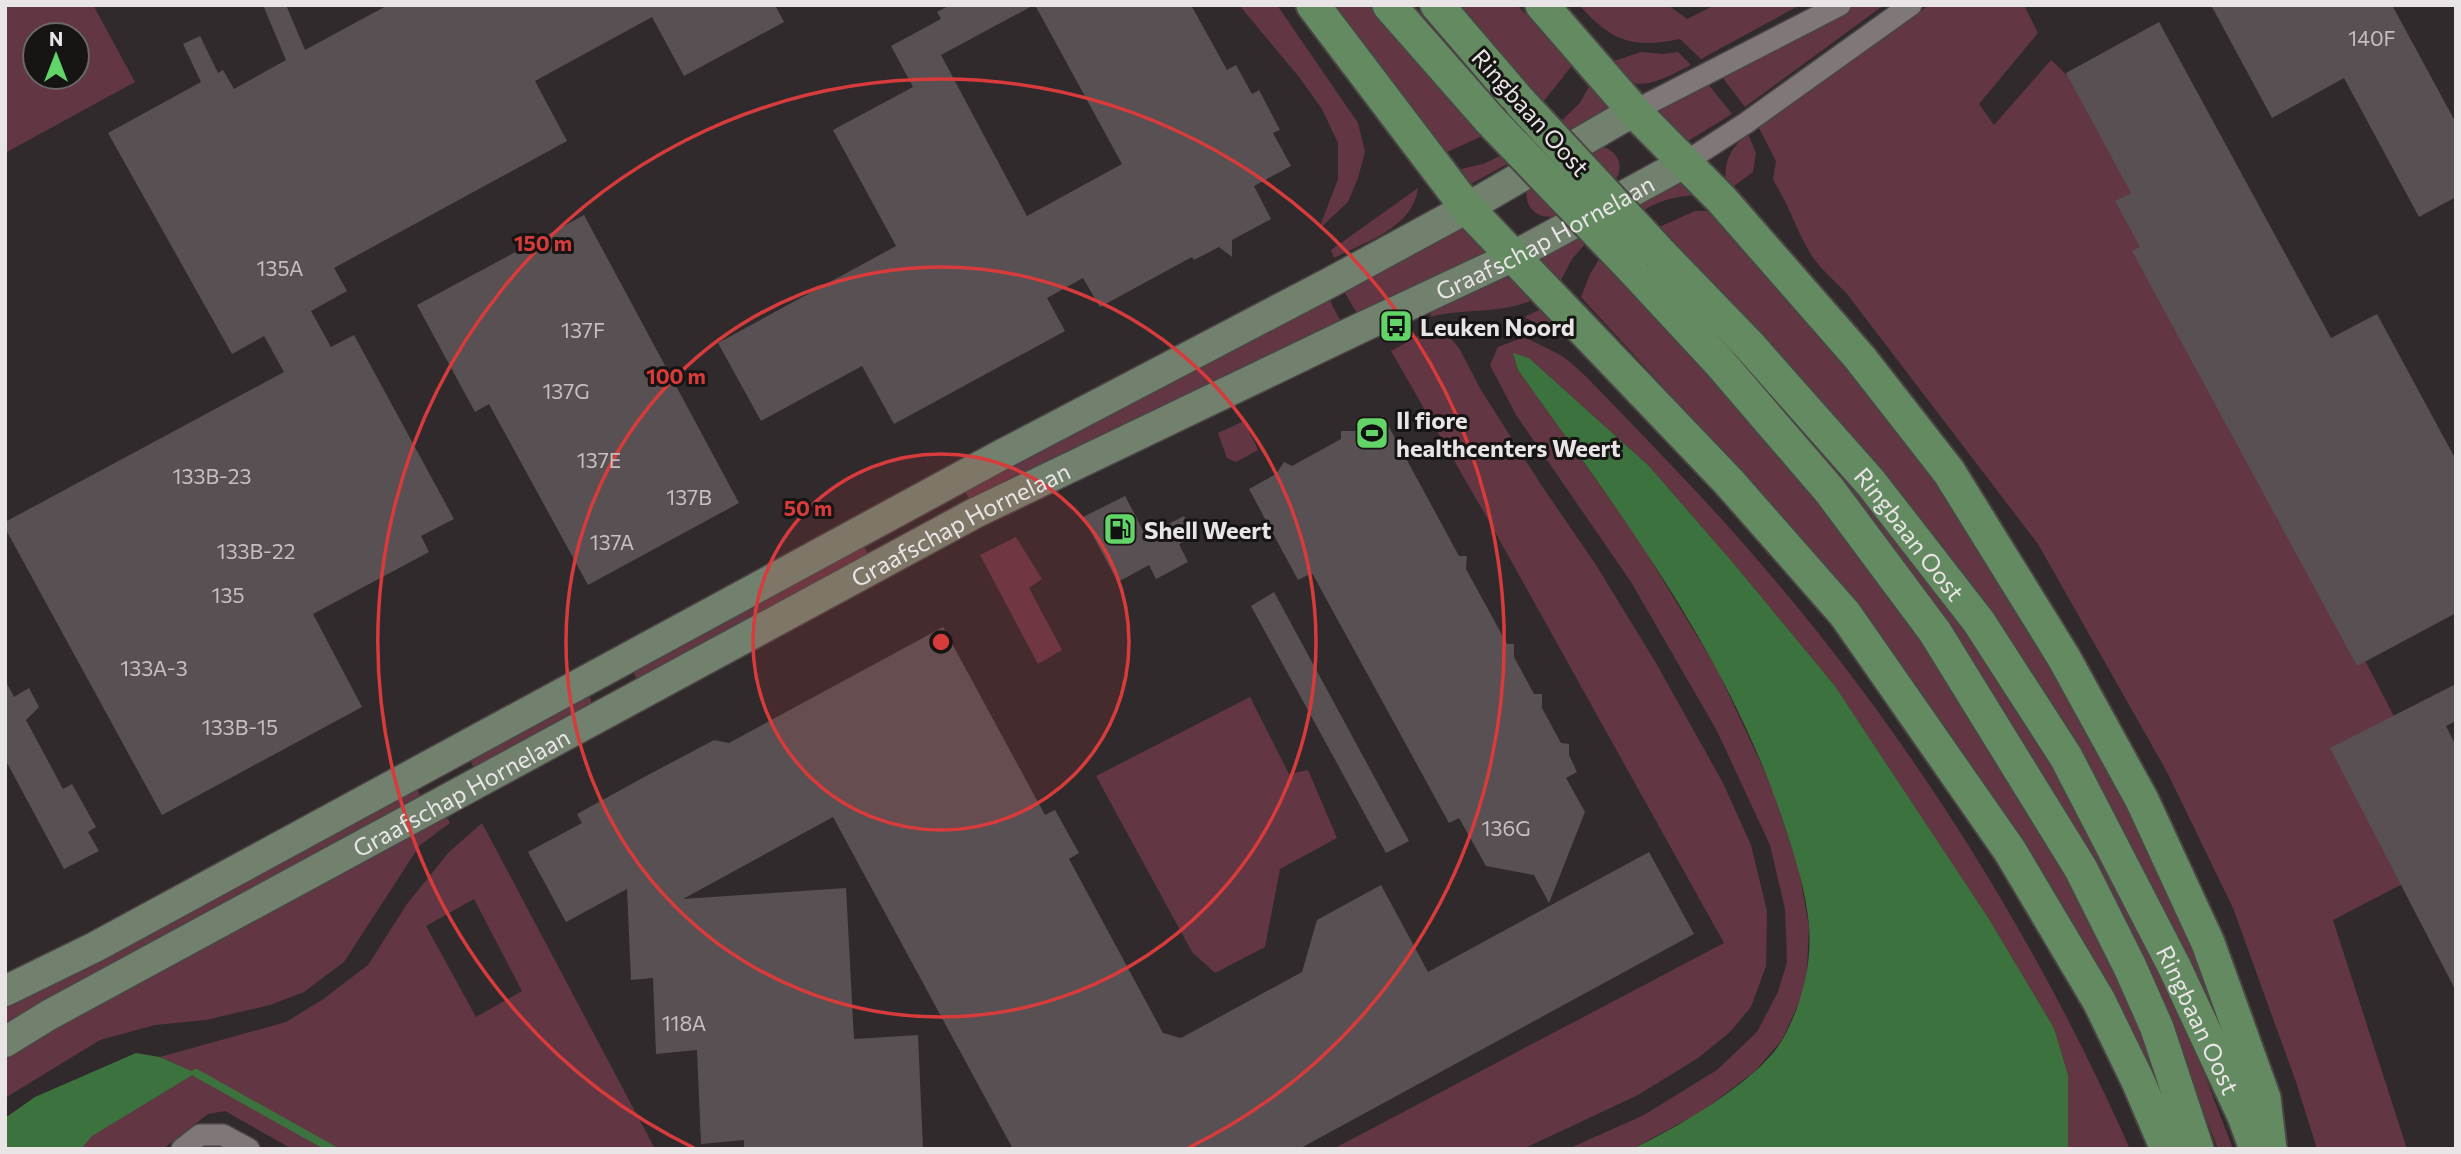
<svg xmlns="http://www.w3.org/2000/svg" width="2461" height="1154" font-family="Commissioner,sans-serif">
  <rect width="100%" height="100%" fill="#312a2c"/>
  <!-- green -->
  <g fill="#623642" fill-rule="evenodd">
    <path d="M5,5h88l42,77 -130,71zM35,35h42v42h-42z"/>
    <polygon points="1239,5 1277,5 1358,123 1365,152 1358,178 1348,202 1319,229 1338,179 1338,143 1322,109 1299,77"/>
    <polygon points="1335,5 1386,5 1489,133 1445,153"/>
    <polygon points="1458,5 1517,5 1574,63 1543,102 1504,62"/>
    <path d="M1579,5h89l19,14 28,-14h85l-99,54 -21,-20c-49,10 -68,2 -101,-34z"/>
    <polygon points="1855,5 1884,5 1745,107 1722,77"/>
    <path d="M1929,5h95l14,28 -59,71 15,21 57,-65 21,20 65,117 8,57 -3,2 228,414 51,98 -7,110 -81,42 74,229h-90l-21,-67 -63,-174 -66,-136 -129,-228 -191,-250c-12,-13 -28,-26 -37,-41 -14,-24 -22,-50 -37,-73l3,-19 -17,-33z"/>
    <path d="M1641,52l22,2 15,-2 13,13c-17,8 -46,27 -66,15 -5,-3 -10,-13 -14,-18z"/>
    <polygon points="1591,83 1608,102 1607,108 1569,130 1560,122 1580,103"/>
    <polygon points="1708,84 1732,114 1678,147 1650,115"/>
    <path d="M1748,134l8,19 -3,19 -19,14 -7,2c-5,-24 2,-39 21,-54z"/>
    <path d="M1601,146c17,5 24,20 14,35l-30,-31z"/>
    <polygon points="1504,154 1511,162 1467,186 1448,172 1483,164"/>
    <path d="M1682,180l18,15c-19,0 -40,5 -56,15l-9,-9z"/>
    <path d="M1531,183l29,31c-21,11 -43,-12 -29,-31z"/>
    <path d="M1418,188c-5,40 -53,54 -84,70l-3,-8z"/>
    <polygon points="1695,211 1709,211 1853,361 2040,630 2200,943 2255,1109 2125,846 1722,299 1659,227"/>
    <polygon points="1464,216 1495,247 1357,313 1339,283"/>
    <polygon points="1577,233 1586,243 1572,259 1560,282 1539,260 1541,256"/>
    <path d="M1600,258l210,231 125,161 74,111 128,246 44,142c-61,-121 -119,-245 -193,-359 -117,-179 -263,-336 -407,-493l9,-23z"/>
    <polygon points="1662,273 1863,494 1965,630 2045,754 2119,884 2180,1010 2233,1149 2218,1149 2160,998 2093,865"/>
    <path d="M1501,277l17,2 24,16c-35,21 -73,12 -112,22l4,-13z"/>
    <polygon points="1325,291 1340,320 971,502 963,488"/>
    <polygon points="1552,304 1602,356 1524,317"/>
    <polygon points="1500,324 1500,327 1479,330 1464,340 1446,327"/>
    <polygon points="1425,332 1446,333 1459,348 1481,390 1540,483 1596,565 1656,663 1723,783 1751,845 1767,911 1766,966 1751,1007 1729,1033 1698,1058 1638,1095 1523,1149 1333,1149 1724,943 1490,523 1391,351"/>
    <path d="M1524,337c12,6 26,12 38,19 17,12 32,29 46,43 22,23 44,46 66,69 191,199 344,429 456,681h-62v-74l-14,-47 -65,-109 -154,-233 -100,-121 -86,-99 -120,-108 -15,-4 4,16 120,169 79,130 54,116 28,85 10,57 -3,60 -24,53 -27,31 -54,41 -69,37h-64l76,-34 73,-45 40,-38 21,-40 9,-30 -2,-53 -15,-64 -53,-114 -86,-149 -115,-167 -26,-50 8,-18z"/>
    <polygon points="1244,421 1258,450 1236,462 1227,458 1218,433"/>
    <polygon points="1016,537 1042,579 1029,588 1062,650 1038,664 980,555"/>
    <polygon points="863,545 868,554 637,680 633,671"/>
    <polygon points="586,695 591,699 591,705 477,768 472,765 471,759"/>
    <polygon points="1250,697 1289,774 1308,770 1337,838 1280,869 1265,947 1215,973 1192,952 1096,776"/>
    <polygon points="416,785 422,801 5,1027 5,1006"/>
    <polygon points="446,816 450,823 420,845 344,962 304,992 270,1005 206,1020 155,1025 100,1040 5,1098 5,1054"/>
    <path d="M482,823l173,326h-363l-67,-38 -17,3 -45,35h-82l10,-13 105,-63 -36,-16 126,-35 36,-22 46,-35 39,-61 42,-52zM474,899l48,92 -46,26 -50,-91z"/>
  </g>
  <!-- water -->
  <g fill="#3c723d">
    <path d="M1513,353l16,5 120,108 86,99 100,121 154,233 65,109 14,47v74h-436c43,-20 130,-70 152,-112 18,-34 28,-72 25,-111 -3,-35 -14,-69 -25,-102 -55,-169 -165,-312 -266,-454z"/>
    <polygon points="136,1053 160,1057 196,1073 92,1136 81,1149 5,1149 5,1118 35,1097"/>
  </g>
  <g fill="none" stroke-linecap="round" stroke-linejoin="round">
    <!-- stream -->
    <polyline stroke="#3c723d" stroke-width="8" points="196,1073 332,1149"/>
  </g>
  <!-- building -->
  <g fill="#585052">
    <polygon points="263,5 286,5 305,50 388,5 775,5 784,22 684,76 652,17 535,81 567,141 334,268 347,291 311,311 331,347 354,335 454,519 421,536 429,552 313,614 362,707 162,815 5,528 5,522 284,372 264,336 232,354 108,133 201,82 183,44 200,36 218,73 223,70 234,89 286,60"/>
    <polygon points="950,5 1034,5 941,55 1027,216 1122,164 1035,5 1191,5 1227,70 1236,65 1252,94 1259,90 1280,130 1273,133 1291,166 1254,186 1271,219 1232,240 1232,257 1219,247 1194,260 1192,257 1100,307 1083,278 1047,298 1065,331 894,424 862,366 761,421 718,343 896,246 833,130 913,87 891,46 941,19 937,12"/>
    <polygon points="2211,5 2392,5 2456,123 2456,197 2419,217 2344,78 2272,118"/>
    <polygon points="2159,22 2331,338 2377,314 2456,460 2456,613 2357,666 2132,251 2140,247 2115,201 2131,193 2066,73"/>
    <polygon points="584,215 739,503 588,585 489,404 475,412 417,305"/>
    <polygon points="1383,416 1459,556 1467,556 1466,569 1507,644 1514,644 1514,657 1534,694 1542,694 1542,708 1561,743 1569,744 1569,755 1577,772 1566,778 1585,812 1549,903 1534,875 1486,866 1459,818 1449,823 1312,573 1298,580 1249,489 1276,474 1284,462 1292,466 1341,439 1341,431 1356,431"/>
    <polygon points="1125,496 1146,536 1184,516 1195,536 1179,544 1188,562 1156,579 1149,565 1118,582 1083,517"/>
    <polygon points="1274,592 1409,841 1386,853 1251,606"/>
    <polygon points="943,627 1045,815 1055,810 1079,853 1069,859 1163,1033 1181,1038 1302,972 1317,920 1381,885 1428,972 1649,852 1694,934 1299,1149 1013,1149 833,817 683,899 846,888 854,1039 918,1035 923,1149 744,1149 744,1140 701,1144 697,1050 656,1054 653,978 631,980 627,889 566,922 528,852 582,823 577,814 648,775 714,740 729,743"/>
    <polygon points="5,680 14,697 29,688 39,707 26,720 63,789 72,784 96,827 88,832 99,851 64,869 5,759"/>
    <polygon points="2456,684 2456,721 2446,726 2456,746 2456,991 2330,748"/>
  </g>
  <g fill="none" stroke-linecap="round" stroke-linejoin="round">
    <defs>
      <g id="street">
        <polyline points="1634,111 1840,5"/>
        <polyline points="1684,163 1746,123 1911,5"/>
        <polyline points="182,1149 200,1135 223,1135 249,1149"/>
      </g>
      <g id="secondary">
        <polyline points="5,991 95,947 1001,455 1331,282 1467,208 1634,111"/>
        <path id="s1" d="M5,1042l44,-27 926,-502 381,-183 156,-73 172,-94"/>
      </g>
      <g id="primary">
        <polyline points="1313,5 1467,208 1729,482 1845,614 2010,851 2099,1001 2138,1081 2167,1149"/>
        <polyline points="1389,5 1490,120"/>
        <polyline points="1437,5 1521,103"/>
        <polyline points="1542,5 1634,111 1721,199 1860,358 1949,472 2064,658 2142,800 2208,943 2264,1098 2270,1149"/>
        <path id="s2" d="M1660,253l89,92 122,138 108,139 87,135 108,209 70,150 12,33"/>
        <polyline points="1631,267 1720,363 1830,491 1935,632 2081,869 2130,967 2157,1028 2197,1149"/>
      </g>
    </defs>
    <!-- street casing -->
    <use href="#street" stroke="#4b4546" stroke-width="24"/>
    <!-- secondary casing -->
    <use href="#secondary" stroke="#4b4546" stroke-width="33"/>
    <!-- primary casing -->
    <use href="#primary" stroke="#4b4546" stroke-width="37"/>
    <!-- street -->
    <use href="#street" stroke="#807779" stroke-width="21"/>
    <!-- secondary -->
    <use href="#secondary" stroke="#72806e" stroke-width="30"/>
    <!-- primary -->
    <use href="#primary" stroke="#648a62" stroke-width="33"/>
    <defs>
      <g id="primary-bridge">
        <polyline points="1521,103 1660,253"/>
        <polyline points="1490,120 1631,267"/>
      </g>
    </defs>
    <!-- primary-bridge casing -->
    <use href="#primary-bridge" stroke="#4b4546" stroke-width="37" stroke-linecap="butt"/>
    <!-- primary-bridge -->
    <use href="#primary-bridge" stroke="#648a62" stroke-width="33"/>
  </g>
  <!-- distance rings -->
  <circle cx="941" cy="642" r="188" fill="#d83b3b" fill-opacity=".12"/>
  <g fill="none" stroke="#d83b3b" stroke-width="3.5">
    <circle cx="941" cy="642" r="188"/>
    <circle cx="941" cy="642" r="375"/>
    <path d="M694 1148A563 563 0 1 1 1188 1148"/>
  </g>
  <!-- icons -->
  <defs>
    <symbol id="bus-square" viewBox="-11 -11 22 22"><rect x="-9" y="-9" width="18" height="18" rx="4" fill="#63d468" stroke="#171414"/><path d="M-5-6H5V4H4V6H2V4H-2V6H-4V4H-5ZM-3.5-4V0h7V-4ZM-3.5 1.2v1.5H-2V1.2ZM2 1.2v1.5H3.5V1.2Z" fill="#111"/></symbol>
    <symbol id="stadium-square" viewBox="-11 -11 22 22"><rect x="-9" y="-9" width="18" height="18" rx="4" fill="#63d468" stroke="#171414"/><path d="M0-5a6.5 5 0 1 0 0 10a6.5 5 0 1 0 0-10ZM-3.5-1.8h7v3.6h-7Z" fill="#111"/></symbol>
    <symbol id="fuel-square" viewBox="-11 -11 22 22"><rect x="-9" y="-9" width="18" height="18" rx="4" fill="#63d468" stroke="#171414"/><path d="M-5.5-6h7V0h2V4h1.3V-2.5L3-4.5l.8-.8L6-3V5H2.5V1h-1V6h-7ZM-4.2-4.7v3.2H.2V-4.7Z" fill="#111"/></symbol>
  </defs>
  <g fill-rule="evenodd">
    <use href="#bus-square" x="1377" y="307" width="38" height="38"/>
    <use href="#stadium-square" x="1353" y="414" width="38" height="38"/>
    <use href="#fuel-square" x="1101" y="510" width="38" height="38"/>
  </g>
  <g text-anchor="middle" dominant-baseline="central" stroke-width="6" stroke-linejoin="round" paint-order="stroke">
    <!-- number labels -->
    <g font-size="21" fill="#c5bfc0">
      <text x="2372" y="37">140F</text>
      <text x="280" y="267">135A</text>
      <text x="583" y="329">137F</text>
      <text x="566" y="390">137G</text>
      <text x="599" y="459">137E</text>
      <text x="212" y="475">133B-23</text>
      <text x="689" y="496">137B</text>
      <text x="612" y="541">137A</text>
      <text x="256" y="550">133B-22</text>
      <text x="228" y="594">135</text>
      <text x="154" y="667">133A-3</text>
      <text x="240" y="726">133B-15</text>
      <text x="1506" y="827">136G</text>
      <text x="684" y="1022">118A</text>
    </g>
    <!-- street labels -->
    <g font-size="24" fill="#e9e4e5" stroke="#171414">
      <text transform="translate(1531 112) rotate(48)">Ringbaan Oost</text>
      <text stroke="none"><textPath href="#s1" startOffset="1738">Graafschap Hornelaan</textPath></text>
      <text stroke="none"><textPath href="#s1" startOffset="1087">Graafschap Hornelaan</textPath></text>
      <text stroke="none"><textPath href="#s2" startOffset="376">Ringbaan Oost</textPath></text>
      <text stroke="none"><textPath href="#s1" startOffset="520">Graafschap Hornelaan</textPath></text>
      <text stroke="none"><textPath href="#s2" startOffset="943">Ringbaan Oost</textPath></text>
    </g>
    <!-- poi labels -->
    <g font-size="24" font-weight="bold" fill="#e9e4e5" stroke="#171414" text-anchor="start">
      <text x="1420" y="326">Leuken Noord</text>
      <text x="1396" y="419">Il fiore<tspan x="1396" dy="28">healthcenters Weert</tspan></text>
      <text x="1144" y="529">Shell Weert</text>
    </g>
  </g>
  <circle cx="941" cy="642" r="10" fill="#d83b3b" stroke="#171414" stroke-width="3.5"/>
  <g font-size="21" text-anchor="middle" font-weight="bold" fill="#d83b3b" stroke="#171414" stroke-width="6" stroke-linejoin="round" paint-order="stroke">
    <text x="543" y="251">150 m</text>
    <text x="676" y="384">100 m</text>
    <text x="808" y="516">50 m</text>
  </g>
  <!-- border -->
  <rect width="2461" height="1154" fill="none" stroke="#e9e4e5" stroke-width="14"/>
  <!-- north arrow -->
  <g transform="translate(56 56)"><circle r="33" fill="#171414" stroke="#6b6768" stroke-width="2"/>
  <path d="M0-5L12 26L0 18L-12 26Z" fill="#63d468"/>
  <text y="-10" font-size="19" font-weight="bold" text-anchor="middle" fill="#e9e4e5">N</text>
  </g>
</svg>
